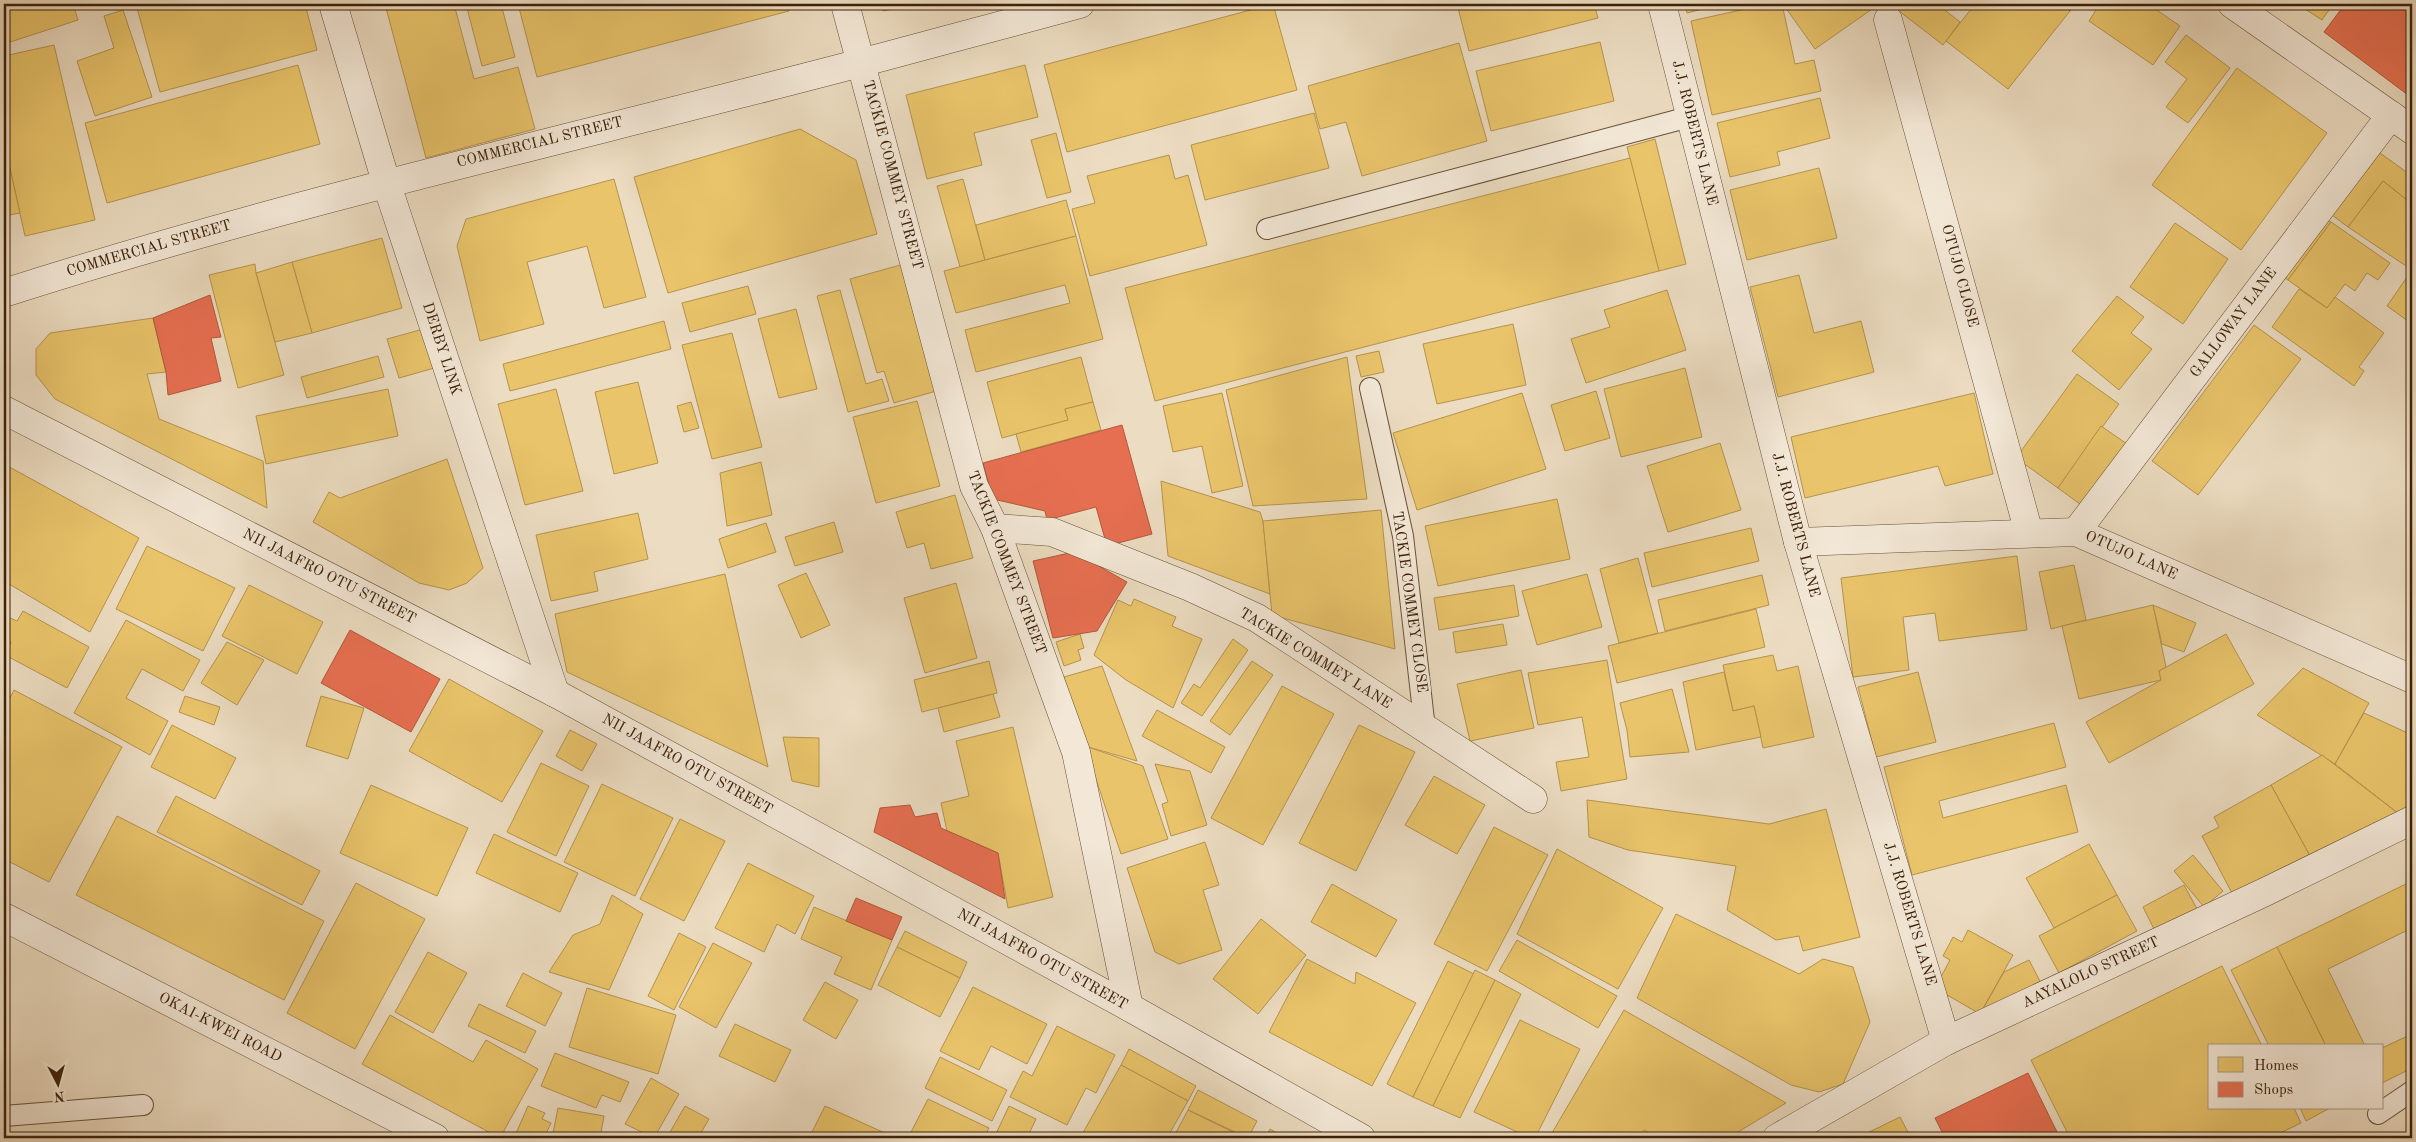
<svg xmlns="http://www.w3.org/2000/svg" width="2416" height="1142" font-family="'Old Standard TT',serif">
  <rect width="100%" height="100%" fill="#ecdcc1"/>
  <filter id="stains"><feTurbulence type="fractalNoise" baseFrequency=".004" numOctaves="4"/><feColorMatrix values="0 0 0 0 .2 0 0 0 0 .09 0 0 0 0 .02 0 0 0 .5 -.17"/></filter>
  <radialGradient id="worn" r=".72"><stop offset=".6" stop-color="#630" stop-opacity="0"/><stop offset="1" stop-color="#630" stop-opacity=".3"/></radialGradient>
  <!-- homes -->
  <g fill="#e9c46a" stroke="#b5934d">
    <polygon points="4,4 73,4 78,20 4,44"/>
    <polygon points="136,4 305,4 317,50 160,92"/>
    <polygon points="401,4 454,4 474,79 518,67 535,129 426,158 386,8"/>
    <polygon points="466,4 501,4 515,57 482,66"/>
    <polygon points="518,4 787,4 789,11 537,77"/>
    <polygon points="881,4 916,4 883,11"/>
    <polygon points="1273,4 1297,90 1067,152 1044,65"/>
    <polygon points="1457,4 1594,4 1598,18 1469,51"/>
    <polygon points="1685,4 1721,4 1687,13"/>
    <polygon points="1768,4 1782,4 1795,64 1814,60 1821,91 1712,115 1691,21"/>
    <polygon points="1783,4 1873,4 1875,7 1815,49"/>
    <polygon points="1890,4 1937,4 1960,22 1943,45"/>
    <polygon points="1975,4 2060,4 2070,11 2008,89 1946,41"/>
    <polygon points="2060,4 2076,4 2070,11"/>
    <polygon points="2100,4 2148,4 2180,26 2153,65 2089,21"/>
    <polygon points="2297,4 2333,4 2322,20"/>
    <polygon points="123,10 152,97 95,116 77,61 114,48 104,16"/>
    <polygon points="2186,35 2230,68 2188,123 2166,107 2187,79 2165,62"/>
    <polygon points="1600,42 1614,101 1491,131 1476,71"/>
    <polygon points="1459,43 1487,141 1362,176 1346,122 1320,129 1308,86"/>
    <polygon points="54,45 95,220 25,236 4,142 4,56"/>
    <polygon points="298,65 320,144 107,203 85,123"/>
    <polygon points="1025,65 1038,117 974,133 982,165 927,179 906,95"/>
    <polygon points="2237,68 2327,133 2241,250 2152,185"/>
    <polygon points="1820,98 1830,138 1777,152 1780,165 1730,177 1717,123"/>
    <polygon points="1314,113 1329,168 1205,200 1191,145"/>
    <polygon points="800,129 856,160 877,234 668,293 634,177"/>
    <polygon points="1056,133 1071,192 1047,198 1031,140"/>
    <polygon points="1655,139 1686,264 1659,271 1627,147"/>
    <polygon points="4,142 20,213 4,216"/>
    <polygon points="2380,153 2412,176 2412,204 2383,181 2348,227 2332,215"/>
    <polygon points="1169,155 1175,179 1188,175 1207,245 1090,276 1072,209 1095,203 1087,176"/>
    <polygon points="1630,158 1659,271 1155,401 1125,288"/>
    <polygon points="1819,168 1837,238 1747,260 1730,190"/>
    <polygon points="614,179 646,297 604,308 587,246 527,262 544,324 480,341 457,246 466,219"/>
    <polygon points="963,179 985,260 960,267 937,186"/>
    <polygon points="2383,181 2412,204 2412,324 2387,306 2412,270 2348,227"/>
    <polygon points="1066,200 1076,236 985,260 976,225"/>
    <polygon points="2323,219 2331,222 2288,280 2281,275"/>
    <polygon points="2331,222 2390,263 2378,280 2367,273 2355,291 2345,284 2327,308 2288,280"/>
    <polygon points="2175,223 2228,259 2183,324 2130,287"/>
    <polygon points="1076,236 1103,339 976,372 965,330 1070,303 1065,285 956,313 944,271"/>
    <polygon points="382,238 402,308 312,333 292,262"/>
    <polygon points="292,262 312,333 275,342 256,273"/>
    <polygon points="255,264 256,273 284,375 238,388 209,275"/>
    <polygon points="904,264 940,390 894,403 884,371 877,373 850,279"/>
    <polygon points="1799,275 1814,333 1861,321 1874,372 1778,397 1750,287"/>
    <polygon points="748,286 756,314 690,332 682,303"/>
    <polygon points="2299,289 2327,308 2335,297 2384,333 2359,367 2364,371 2354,386 2272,327"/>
    <polygon points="840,290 866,384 882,379 889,401 848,412 817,296"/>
    <polygon points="1667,290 1686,350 1586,383 1571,339 1610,327 1604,310"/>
    <polygon points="2117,296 2144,317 2131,333 2152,349 2119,390 2072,351"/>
    <polygon points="796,309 817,389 779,398 758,319"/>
    <polygon points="153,318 166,372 147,374 159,419 263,461 267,508 55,399 36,375 36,349 50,333"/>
    <polygon points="664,321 671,349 510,391 503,364"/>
    <polygon points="1513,324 1526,385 1437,404 1423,344"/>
    <polygon points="2254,325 2301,359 2198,495 2152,461"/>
    <polygon points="427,328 438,367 399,378 387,339"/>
    <polygon points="732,333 762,447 712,459 682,345"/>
    <polygon points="1379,351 1384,372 1361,377 1356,356"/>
    <polygon points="378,356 384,377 307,398 301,377"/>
    <polygon points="1081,357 1093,402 1065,409 1068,420 1002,438 987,382"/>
    <polygon points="1347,357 1367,499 1253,506 1226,390"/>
    <polygon points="1685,368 1702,437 1621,457 1604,389"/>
    <polygon points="2077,374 2119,404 2058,488 2016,458"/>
    <polygon points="638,382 658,463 614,474 595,392"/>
    <polygon points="388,389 398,436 266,464 256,416"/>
    <polygon points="556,389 583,491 525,505 498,404"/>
    <polygon points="1596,391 1610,438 1565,451 1551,405"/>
    <polygon points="1222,393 1243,486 1212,493 1202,446 1173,452 1163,406"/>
    <polygon points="1522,393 1546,469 1417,510 1393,433"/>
    <polygon points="1974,393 1993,474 1945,486 1938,466 1805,498 1791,437"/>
    <polygon points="917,401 940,486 876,503 853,417"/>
    <polygon points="691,402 699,428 684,432 677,406"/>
    <polygon points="1093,402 1101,430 1021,452 1016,434 1068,420 1065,409"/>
    <polygon points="2101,426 2127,444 2084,507 2058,488"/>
    <polygon points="1720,443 1741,510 1668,532 1647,466"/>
    <polygon points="447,459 483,568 467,583 449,590 419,583 313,522 329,492 340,498"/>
    <polygon points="761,462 772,515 727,526 720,473"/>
    <polygon points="4,464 139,538 90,632 4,581"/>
    <polygon points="1161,481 1260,512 1263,521 1270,594 1168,556"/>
    <polygon points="955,495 973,558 931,569 924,543 907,548 896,512"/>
    <polygon points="1557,499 1570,559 1438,586 1425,526"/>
    <polygon points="1381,510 1395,649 1272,615 1263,521"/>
    <polygon points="638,513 648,559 594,572 598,591 551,601 536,535"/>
    <polygon points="834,522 843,552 795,566 785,537"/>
    <polygon points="766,523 776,552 728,568 719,539"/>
    <polygon points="1751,528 1759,561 1652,587 1644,553"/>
    <polygon points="147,546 235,588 203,651 116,609"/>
    <polygon points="2017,556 2027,630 1939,641 1935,613 1903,617 1909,670 1853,677 1841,578"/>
    <polygon points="1638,558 1658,633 1619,643 1600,569"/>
    <polygon points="2074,565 2086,620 2051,629 2039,572"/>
    <polygon points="806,573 830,625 801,638 778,585"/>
    <polygon points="725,574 768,767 567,672 555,614"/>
    <polygon points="1587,574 1602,627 1537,645 1522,591"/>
    <polygon points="1762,575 1769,605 1665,631 1658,600"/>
    <polygon points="956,583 977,658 925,673 904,598"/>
    <polygon points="249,585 323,622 297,674 222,636"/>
    <polygon points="1514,585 1519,616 1439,630 1434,598"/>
    <polygon points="1134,599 1176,617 1172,626 1202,639 1173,708 1126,680 1094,655 1118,600 1131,606"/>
    <polygon points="2153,605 2166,667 2159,671 2161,680 2079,699 2062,626"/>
    <polygon points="2153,605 2196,623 2184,652 2162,644"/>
    <polygon points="1756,609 1765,647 1617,683 1608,646"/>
    <polygon points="23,611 89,647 67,688 5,655 11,642 4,638 4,625 8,617 17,621"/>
    <polygon points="126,620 200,660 183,691 142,669 126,698 168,721 150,755 74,713"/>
    <polygon points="1503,624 1507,645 1456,653 1453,632"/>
    <polygon points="1080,634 1084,648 1078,650 1081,660 1064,666 1056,642"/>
    <polygon points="2226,634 2254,684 2109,763 2086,722 2161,680 2159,671"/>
    <polygon points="1233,639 1248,650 1202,716 1181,703 1194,684 1200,688"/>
    <polygon points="227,642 264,660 237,705 201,683"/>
    <polygon points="1773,655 1777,671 1798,666 1814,737 1763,748 1754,706 1733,711 1723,665"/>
    <polygon points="1607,660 1627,779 1561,791 1556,762 1589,757 1582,717 1538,725 1528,673"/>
    <polygon points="989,661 997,693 922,712 914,680"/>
    <polygon points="1252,661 1273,675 1230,735 1210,721"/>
    <polygon points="1102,666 1137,761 1085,746 1064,677"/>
    <polygon points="2303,668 2369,703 2335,764 2257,715"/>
    <polygon points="1521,670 1534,728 1470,741 1457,684"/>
    <polygon points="1724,672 1733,711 1754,706 1761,737 1696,750 1683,682"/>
    <polygon points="1918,672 1936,742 1876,757 1858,687"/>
    <polygon points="449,679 543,731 502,802 409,751"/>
    <polygon points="1282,686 1334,714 1263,845 1211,818"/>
    <polygon points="1672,689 1689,752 1630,757 1627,730 1620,703"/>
    <polygon points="14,690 122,747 49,882 4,859 4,709"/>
    <polygon points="993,694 1000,717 944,732 938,708"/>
    <polygon points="185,696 220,707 214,725 179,712"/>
    <polygon points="321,696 364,708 348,759 306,746"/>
    <polygon points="1157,710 1225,747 1211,773 1142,736"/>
    <polygon points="2364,713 2412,735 2412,806 2399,814 2335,764"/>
    <polygon points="2054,723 2066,767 1939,801 1943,818 2066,785 2078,832 1912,875 1884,767"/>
    <polygon points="172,725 236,758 215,799 151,767"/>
    <polygon points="1359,725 1415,752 1356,871 1299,843"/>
    <polygon points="1013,727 1053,897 1008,908 998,853 947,831 941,803 969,796 956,741"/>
    <polygon points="570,730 597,744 582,771 556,756"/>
    <polygon points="783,737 819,738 819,787 792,781"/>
    <polygon points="1085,746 1143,766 1168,839 1121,854"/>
    <polygon points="2322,755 2399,814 2310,856 2271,785"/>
    <polygon points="541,763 589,786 556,856 507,832"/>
    <polygon points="1155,764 1190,771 1207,825 1171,836 1162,804 1168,802"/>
    <polygon points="1434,776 1485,805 1457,854 1405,825"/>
    <polygon points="602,784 673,818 635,896 564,862"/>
    <polygon points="371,785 468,828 437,896 340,853"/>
    <polygon points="2271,785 2310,856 2234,897 2202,836 2219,827 2214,817"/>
    <polygon points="176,796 320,871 302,905 157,832"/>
    <polygon points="1587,800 1769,824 1826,809 1860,937 1803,951 1799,936 1776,940 1727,910 1736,866 1628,850 1589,837"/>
    <polygon points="117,816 324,921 284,1000 76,895"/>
    <polygon points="680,819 725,841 684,921 640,899"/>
    <polygon points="1494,827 1548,855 1487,971 1434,944"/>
    <polygon points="494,834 578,873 560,912 476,873"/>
    <polygon points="1205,842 1219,885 1203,890 1222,950 1179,964 1155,952 1127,868"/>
    <polygon points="2089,844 2117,895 2054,928 2026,878"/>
    <polygon points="1557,849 1663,908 1618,989 1517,934"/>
    <polygon points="2193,855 2223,891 2204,907 2174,871"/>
    <polygon points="748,863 814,896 795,934 777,924 764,952 715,928"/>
    <polygon points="2412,881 2412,928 2328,969 2365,1046 2326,1046 2277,947"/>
    <polygon points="356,883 425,919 355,1049 287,1013"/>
    <polygon points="1332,884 1397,920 1376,957 1311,922"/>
    <polygon points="2184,885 2201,916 2156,933 2143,907"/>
    <polygon points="612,895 643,914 609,990 549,972 573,935 600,924"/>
    <polygon points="2117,895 2137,931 2059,973 2039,936"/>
    <polygon points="814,907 892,940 871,990 834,974 842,957 801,939"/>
    <polygon points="1676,914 1799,974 1823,959 1853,967 1870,1022 1843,1084 1819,1092 1791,1085 1637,998"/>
    <polygon points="1261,919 1306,955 1258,1014 1213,979"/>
    <polygon points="1968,930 2013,955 1980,1014 1935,988 1950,960 1943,956 1953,937 1962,942"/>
    <polygon points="905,931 967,962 960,978 897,947"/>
    <polygon points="679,933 706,947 674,1010 648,996"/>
    <polygon points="1517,940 1617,996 1598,1028 1499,971"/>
    <polygon points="713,943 752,963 716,1028 679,1007"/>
    <polygon points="897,947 960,978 940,1017 878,985"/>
    <polygon points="2277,947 2326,1046 2269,1046 2231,970"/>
    <polygon points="428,952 467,973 433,1033 395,1012"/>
    <polygon points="1307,959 1355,984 1356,972 1416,1003 1372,1086 1269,1032"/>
    <polygon points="2029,960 2043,987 1980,1014 2004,972"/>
    <polygon points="1448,961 1474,974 1413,1097 1387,1084"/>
    <polygon points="2222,966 2262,1046 2210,1046 2210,1108 2294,1108 2301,1123 2270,1138 2070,1138 2031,1060"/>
    <polygon points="1475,970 1495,980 1433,1106 1413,1097"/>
    <polygon points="523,973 562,993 545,1026 506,1006"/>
    <polygon points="1495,980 1521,994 1460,1118 1433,1106"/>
    <polygon points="825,982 858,1000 836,1039 803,1020"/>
    <polygon points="973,987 1047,1024 1027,1064 991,1046 979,1070 940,1051"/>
    <polygon points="587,988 676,1015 658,1074 569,1047"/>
    <polygon points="479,1004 536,1031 525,1053 468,1026"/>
    <polygon points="1624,1010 1786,1103 1728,1138 1659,1138 1644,1130 1639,1138 1549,1138"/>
    <polygon points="390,1015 473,1062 486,1040 538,1069 500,1138 362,1064"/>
    <polygon points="1520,1020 1580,1049 1535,1138 1530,1138 1474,1112"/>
    <polygon points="735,1024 791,1050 775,1082 719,1056"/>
    <polygon points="1057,1026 1115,1055 1096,1093 1086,1088 1067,1125 1010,1097 1023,1071 1032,1076"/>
    <polygon points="2412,1034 2412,1068 2382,1083 2382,1048"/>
    <polygon points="1129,1049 1196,1086 1188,1101 1121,1065"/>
    <polygon points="555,1053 629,1082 620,1102 602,1095 596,1108 541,1086"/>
    <polygon points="940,1057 1007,1090 992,1121 925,1088"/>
    <polygon points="1121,1065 1188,1101 1167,1138 1141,1138 1135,1135 1134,1138 1080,1138"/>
    <polygon points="651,1078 679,1094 654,1138 625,1124"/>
    <polygon points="1198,1090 1257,1121 1248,1138 1188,1110"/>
    <polygon points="928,1099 989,1128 984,1138 908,1138"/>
    <polygon points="528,1106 545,1113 542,1119 551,1123 544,1138 514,1138"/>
    <polygon points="685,1106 709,1119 698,1138 678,1138 669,1134"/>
    <polygon points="825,1106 896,1138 809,1138"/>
    <polygon points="1009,1106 1036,1119 1027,1138 994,1138"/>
    <polygon points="558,1108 604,1116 600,1138 552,1138"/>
    <polygon points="2300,1108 2330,1108 2306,1121"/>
    <polygon points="1188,1110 1245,1138 1173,1138"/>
    <polygon points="1900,1117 1911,1138 1857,1138"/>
    <polygon points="1270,1129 1286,1138 1265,1138"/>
  </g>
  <!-- shops -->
  <g fill="#e76f51" stroke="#b4583b">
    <polygon points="2345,4 2412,4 2412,98 2324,32"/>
    <polygon points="210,295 221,337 211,338 221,381 168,395 166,372 153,318"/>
    <polygon points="1122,425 1152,534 1107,546 1096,507 1047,520 1045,511 993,499 983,463"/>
    <polygon points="1074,552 1127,582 1097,631 1053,638 1033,561"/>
    <polygon points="350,630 440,679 411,732 321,683"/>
    <polygon points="910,805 915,817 937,813 941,828 998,853 1005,899 874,832 880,808"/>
    <polygon points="856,898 902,917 892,940 846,921"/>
    <polygon points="2028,1073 2060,1138 1945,1138 1935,1118"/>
  </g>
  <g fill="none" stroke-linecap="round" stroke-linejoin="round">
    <defs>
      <g id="service">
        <polyline points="1267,229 1689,117"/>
        <polyline points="1370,388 1403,536 1425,729"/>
        <polyline points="2378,1114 2412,1091"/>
        <polyline points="4,1116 143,1105"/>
      </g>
      <g id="minor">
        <polyline points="333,4 386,182 555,693"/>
        <polyline points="845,4 974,486 995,528 1076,752 1129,1007"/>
        <polyline points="1662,4 1798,542 1946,1041"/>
        <polyline points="1888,20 2029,533"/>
        <polyline points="4,410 555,693 1129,1007 1361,1138"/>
        <polyline points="995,528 1052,532 1190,587 1257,618 1533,799"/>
        <polyline points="2076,532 2391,115"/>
        <polyline points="1798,542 2076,532 2412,679"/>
        <polyline points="4,917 435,1138"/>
        <polyline points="1777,1138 1946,1041 2265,892 2412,820"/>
      </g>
      <g id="tertiary">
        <polyline points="2232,4 2412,130"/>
        <path d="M4,293c283,-91 572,-155 860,-231 72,-19 144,-39 216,-58"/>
      </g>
    </defs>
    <!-- service casing -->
    <use href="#service" stroke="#685037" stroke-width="22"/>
    <!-- minor casing -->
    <use href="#minor" stroke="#685037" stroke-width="29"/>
    <!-- tertiary casing -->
    <use href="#tertiary" stroke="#685037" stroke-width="29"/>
    <!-- service -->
    <use href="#service" stroke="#f3e8d7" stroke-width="20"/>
    <!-- minor -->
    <use href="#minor" stroke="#f3e8d7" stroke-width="28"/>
    <!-- tertiary -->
    <use href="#tertiary" stroke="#f3e8d7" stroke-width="28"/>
  </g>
  <g text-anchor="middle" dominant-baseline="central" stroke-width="5" stroke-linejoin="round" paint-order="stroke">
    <!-- street labels -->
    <g font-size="15" fill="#3c2109" stroke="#f3e8d7">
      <text transform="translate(1694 133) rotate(76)">J.J. ROBERTS LANE</text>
      <text transform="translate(540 143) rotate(-14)">COMMERCIAL STREET</text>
      <text transform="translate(892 175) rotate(75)">TACKIE COMMEY STREET</text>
      <text transform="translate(149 249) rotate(-16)">COMMERCIAL STREET</text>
      <text transform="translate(1959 276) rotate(75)">OTUJO CLOSE</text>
      <text transform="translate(2234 323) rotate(-53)">GALLOWAY LANE</text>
      <text transform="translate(441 349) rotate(72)">DERBY LINK</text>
      <text transform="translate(1795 525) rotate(75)">J.J. ROBERTS LANE</text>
      <text transform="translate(2131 556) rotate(24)">OTUJO LANE</text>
      <text transform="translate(1006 563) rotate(69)">TACKIE COMMEY STREET</text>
      <text transform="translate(329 577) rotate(27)">NII JAAFRO OTU STREET</text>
      <text transform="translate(1409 602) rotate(82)">TACKIE COMMEY CLOSE</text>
      <text transform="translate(1315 659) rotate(32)">TACKIE COMMEY LANE</text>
      <text transform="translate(687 765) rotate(29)">NII JAAFRO OTU STREET</text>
      <text transform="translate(1909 914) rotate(73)">J.J. ROBERTS LANE</text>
      <text transform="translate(1042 960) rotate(29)">NII JAAFRO OTU STREET</text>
      <text transform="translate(2091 973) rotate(-25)">AAYALOLO STREET</text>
      <text transform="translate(220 1028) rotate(27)">OKAI-KWEI ROAD</text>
    </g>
  </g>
  <!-- margin -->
  <rect width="2416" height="1142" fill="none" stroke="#ecdcc1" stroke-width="20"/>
  <rect x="5" y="5" width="2406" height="1132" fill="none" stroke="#3c2109" stroke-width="2.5"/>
  <rect x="10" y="10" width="2396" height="1122" fill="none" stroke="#3c2109"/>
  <!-- legend -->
  <rect x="2208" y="1044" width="175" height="65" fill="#f3e8d7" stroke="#aa9885"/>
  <rect x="2218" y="1057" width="25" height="15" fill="#e9c46a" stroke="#aa9885"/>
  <text x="2254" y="1070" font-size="15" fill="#3c2109">Homes</text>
  <rect x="2218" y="1082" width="25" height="15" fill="#e76f51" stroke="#aa9885"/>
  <text x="2254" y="1094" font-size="15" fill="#3c2109">Shops</text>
  <!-- north arrow -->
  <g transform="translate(58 1084) rotate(174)" stroke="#f3e8d7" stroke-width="4" paint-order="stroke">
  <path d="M0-4L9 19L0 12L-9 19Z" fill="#3c2109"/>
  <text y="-8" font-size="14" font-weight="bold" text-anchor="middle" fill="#3c2109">N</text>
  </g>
  <rect width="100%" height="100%" filter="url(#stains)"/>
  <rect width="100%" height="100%" fill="url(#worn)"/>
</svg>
